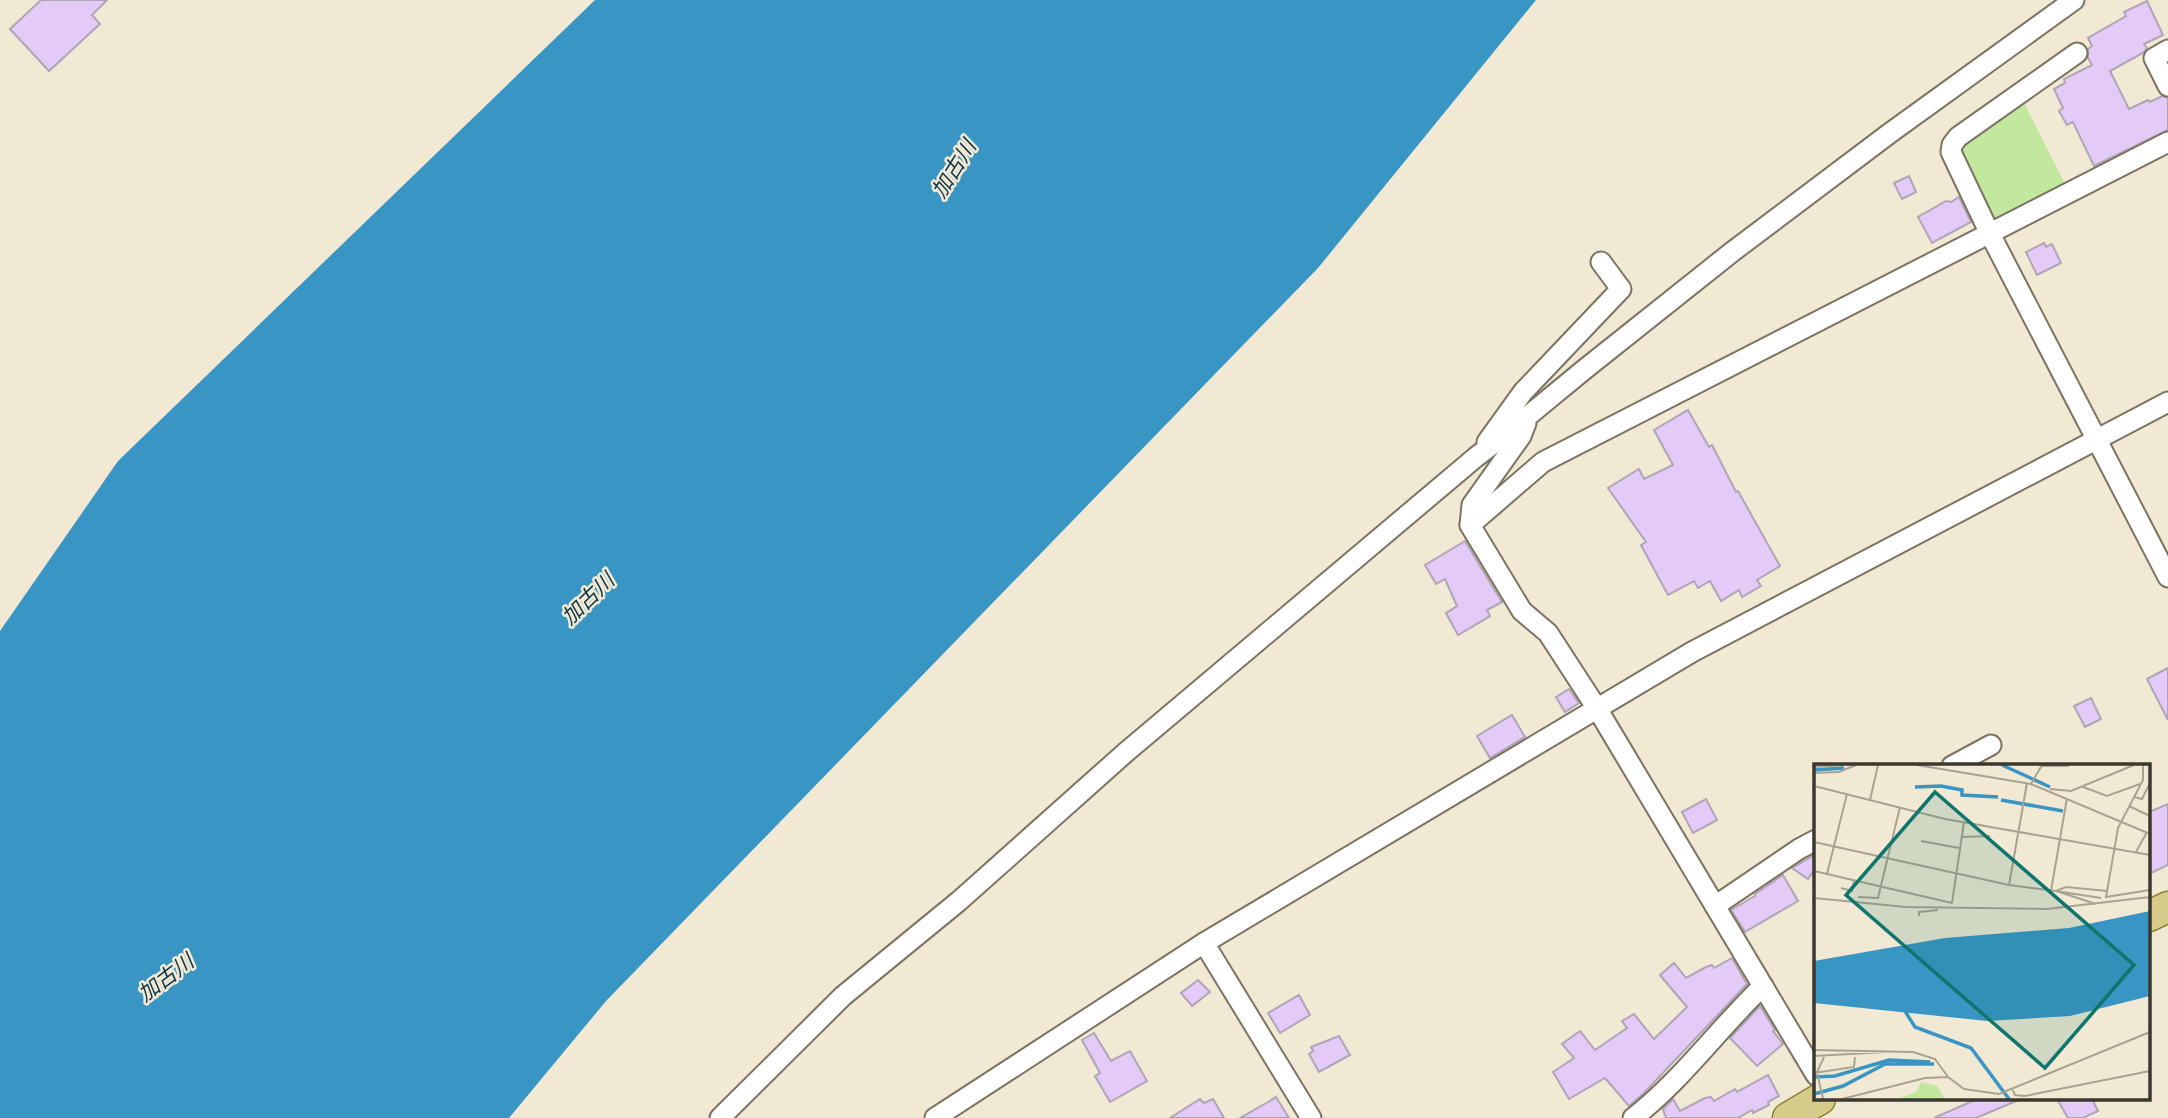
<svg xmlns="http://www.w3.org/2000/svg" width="2168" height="1118" font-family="'Fira Sans Condensed','Noto Sans JP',sans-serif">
  <rect width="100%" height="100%" fill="#f2e9d4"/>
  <!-- green -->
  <polygon fill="#c2e89f" points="2021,97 2067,188 1994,224 1956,151"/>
  <!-- water -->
  <polygon fill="#3995c4" points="595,0 1536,0 1318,268 606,1001 509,1118 0,1118 0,631 118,461"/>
  <!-- building -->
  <g fill="#e3caf7" stroke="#afa5b7" stroke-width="2">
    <polygon points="41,0 107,0 92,15 100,24 49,71 10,29"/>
    <polygon points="2147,1 2163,35 2144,44 2147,48 2143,53 2110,71 2129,109 2148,100 2150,102 2162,96 2168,98 2168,130 2094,166 2073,122 2067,125 2059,111 2063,108 2054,89 2065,83 2064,79 2092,65 2088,58 2088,49 2092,46 2088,38 2126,16 2124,12"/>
    <polygon points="1909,176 1916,192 1902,199 1894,183"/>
    <polygon points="1959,197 1971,222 1932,243 1918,217 1946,201 1951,202"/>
    <polygon points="2044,243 2046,247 2052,244 2061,263 2037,275 2026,252"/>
    <polygon points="1688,410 1709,447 1712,445 1736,492 1738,491 1780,566 1757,580 1761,586 1742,597 1739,590 1721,601 1710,581 1698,588 1694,581 1668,595 1641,545 1646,542 1608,488 1639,469 1644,479 1673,465 1654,430"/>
    <polygon points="1465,541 1502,602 1487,610 1490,616 1458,635 1446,613 1457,606 1445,579 1436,584 1425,565"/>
    <polygon points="2168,668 2168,720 2147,679"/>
    <polygon points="1569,689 1579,703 1565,712 1556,697"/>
    <polygon points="2091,698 2101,719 2085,727 2074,706"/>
    <polygon points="1512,715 1525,737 1490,758 1477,736"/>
    <polygon points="1706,799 1717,820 1693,833 1682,812"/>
    <polygon points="2168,804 2168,865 2149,874 2149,812"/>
    <polygon points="1816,854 1816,867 1808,879 1792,868"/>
    <polygon points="1783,875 1798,901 1745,932 1731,910 1755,896 1755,894"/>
    <polygon points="1732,958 1747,984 1643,1094 1629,1106 1605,1078 1569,1099 1553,1072 1574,1058 1562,1044 1580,1031 1595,1050 1627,1028 1622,1021 1634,1014 1654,1039 1687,1007 1660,975 1674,963 1686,978 1706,967 1712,965 1714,968"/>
    <polygon points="1198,980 1210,992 1192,1006 1181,993"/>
    <polygon points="1299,995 1310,1015 1280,1033 1268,1013"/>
    <polygon points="1760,1006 1775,1030 1773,1031 1783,1044 1757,1066 1730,1038"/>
    <polygon points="1094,1033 1111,1061 1130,1051 1147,1081 1110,1102 1095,1076 1100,1073 1082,1040"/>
    <polygon points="1339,1036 1350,1055 1319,1072 1309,1054 1313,1051 1311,1047"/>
    <polygon points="1768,1075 1779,1096 1768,1102 1769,1105 1753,1113 1752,1110 1738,1118 1666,1118 1663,1109 1673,1099 1680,1111 1705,1098 1711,1097 1714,1101 1735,1089 1737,1092"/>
    <polygon points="1276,1097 1289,1118 1240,1118 1268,1102"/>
    <polygon points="1200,1099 1204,1103 1213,1099 1224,1118 1170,1118"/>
    <polygon points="1977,1099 2021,1099 1976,1118 1934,1118"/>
    <polygon points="2057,1099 2092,1099 2098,1111 2083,1118 2068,1118"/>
  </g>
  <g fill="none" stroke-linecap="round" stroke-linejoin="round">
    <defs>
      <g id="minor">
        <polyline points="2168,50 2154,58 2168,86"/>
        <polyline points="2077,53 1958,137 1952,145 1951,152 1990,234 2168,577"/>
        <polyline points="1526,423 1521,436 1472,505 1470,525 1522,611 1548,633 1598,710 1816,1075"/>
        <polyline points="1487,442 1523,392 1621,289 1601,262"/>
        <polyline points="1470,525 1543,462 2168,142"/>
        <polyline points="1952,766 1991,745"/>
        <polyline points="1715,906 1799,849 1816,840"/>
        <polyline points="1204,943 1311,1118"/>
        <polyline points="720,1118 843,996 959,901 1125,753 1476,457 1506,434 1585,369 1732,252 1890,133 2074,0"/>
        <polyline points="935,1118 1204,943 1692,652 2168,402"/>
        <path d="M1633,1118c49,-38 85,-89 130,-132"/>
      </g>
      <g id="primary">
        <polyline points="2149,916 2168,907"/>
        <polyline points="1788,1118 1820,1099"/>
      </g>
    </defs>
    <!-- minor casing -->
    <use href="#minor" stroke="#7c7461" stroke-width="23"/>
    <!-- primary casing -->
    <use href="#primary" stroke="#8e8138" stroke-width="33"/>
    <!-- minor -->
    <use href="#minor" stroke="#fff" stroke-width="19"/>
    <!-- primary -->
    <use href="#primary" stroke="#d6cb8a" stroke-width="30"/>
  </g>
  <g text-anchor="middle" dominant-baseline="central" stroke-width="5" stroke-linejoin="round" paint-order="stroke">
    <!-- water labels -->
    <g font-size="21" font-style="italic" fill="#0e364a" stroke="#f2e9d4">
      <text transform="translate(954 169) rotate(-58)">加古川</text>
      <text transform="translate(588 599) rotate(-44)">加古川</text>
      <text transform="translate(166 978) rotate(-37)">加古川</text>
    </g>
  </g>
  <!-- overview -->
  <g transform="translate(1814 764)">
    <rect width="336" height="336" fill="#f2e9d4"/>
    <path d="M107,318l16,4 8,13h-47l18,-7z" fill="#c2e89f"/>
    <path d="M336,147v85l-80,20 -83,5 -173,-18v-42l131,-23 124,-10z" fill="#3995c4"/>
    <path fill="none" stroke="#3995c4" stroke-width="3.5" d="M188,1l48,22M0,6l30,-2M101,23l26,-1 21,4v5l36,2M187,36l62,11M89,244l12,19 56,21 38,51M0,313l21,-1 54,-16 41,2M0,330l29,-8 42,-22h49"/>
    <path fill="none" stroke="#a9a292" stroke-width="2" d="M103,1l114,19 119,50M329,1v15l-25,48 -12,69 44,-7M228,2h27M0,3l30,-2M0,9l25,-1 17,-7M217,20l11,-19M0,22l131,33 205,36M269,23l24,9 33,-12M236,25l21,2 63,-26M320,33l8,2 8,-16M56,36l8,-35M315,42l21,10M147,73l29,-1M107,77l38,7M0,78l195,43 47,6 10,-4 41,4M322,88l11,-20M0,107l138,32M13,110l20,-80M195,121l18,-102M27,124l11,3 2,-10M237,127l16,-93M44,133l20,1 22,-91M0,134l92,9 141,2 103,-12M138,139l12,-81M282,140l-40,-13 45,7M105,152v-4l19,-2M0,286l99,2 22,7 13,18M0,292l72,-4M0,309l40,-6 1,-10M198,324l3,7 10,1 125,-25M9,335l-6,-27 7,-15M28,335l83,-21 23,-1 16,12 35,5 151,-62"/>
    <path fill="#0f766e" fill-opacity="0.15" stroke="#0f766e" stroke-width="3.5" d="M121,28l199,173 -89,103 -199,-173z"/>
    <rect width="336" height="336" fill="none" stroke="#3c3830" stroke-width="3.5"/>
  </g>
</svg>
